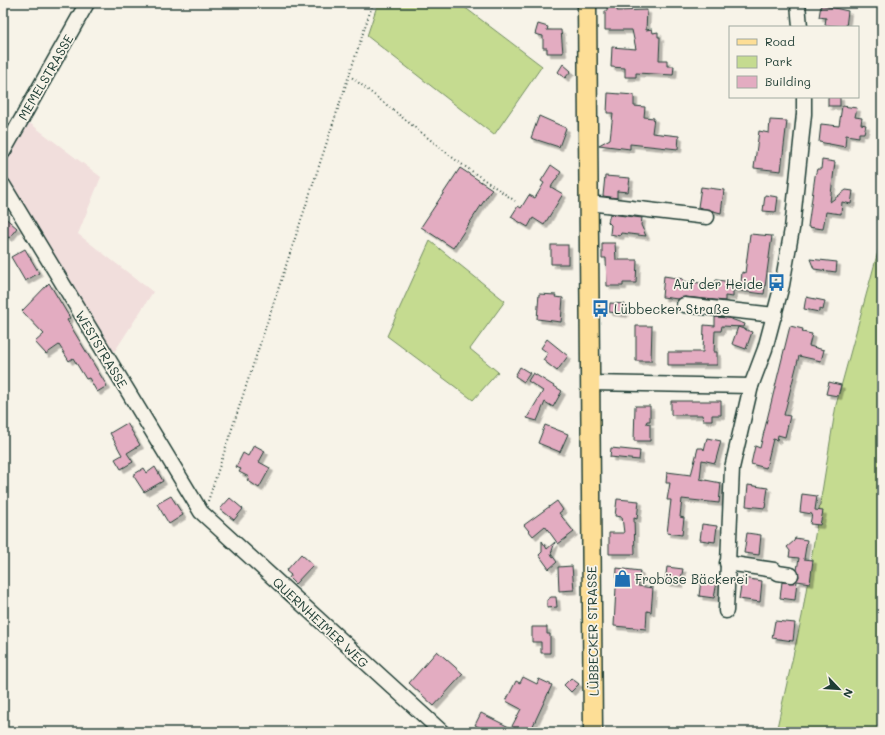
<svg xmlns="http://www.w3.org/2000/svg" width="885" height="735" font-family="Mali,sans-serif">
  <defs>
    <filter id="shadow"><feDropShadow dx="3.5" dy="3.5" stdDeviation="0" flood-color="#0004"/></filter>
  </defs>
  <rect width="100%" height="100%" fill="#f7f3e8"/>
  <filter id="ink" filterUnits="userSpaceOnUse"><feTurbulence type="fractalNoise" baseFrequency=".025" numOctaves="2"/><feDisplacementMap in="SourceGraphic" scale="8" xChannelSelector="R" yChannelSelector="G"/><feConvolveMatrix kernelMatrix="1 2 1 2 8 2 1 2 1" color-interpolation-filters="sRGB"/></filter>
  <g filter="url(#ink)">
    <!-- built -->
    <polygon fill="#f1dedc" points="27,121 101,177 78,234 153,292 111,357 3,174 3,162"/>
    <!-- green -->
    <g fill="#c5db90" stroke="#728c62">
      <polygon points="378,3 459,3 542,66 494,135 367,36"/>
      <polygon points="882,237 882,732 776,732 802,616 836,405"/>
      <polygon points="430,241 505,301 470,349 498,372 473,400 387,336"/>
    </g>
    <!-- building -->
    <g fill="#e3acc1" stroke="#1f3d34" filter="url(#shadow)">
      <polygon points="821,5 848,11 846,27 825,25 826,18 819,17"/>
      <polygon points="607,7 617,7 617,11 647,10 646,30 652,29 653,33 658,32 658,37 660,37 659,60 667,60 667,66 674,66 673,75 636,73 636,77 625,77 625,68 611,67 612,47 636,49 632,30 605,30 605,11 607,11"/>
      <polygon points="538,24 548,27 547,30 561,30 563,53 547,53 547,48 543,48 543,36 535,34"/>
      <polygon points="563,64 571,71 565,78 558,72"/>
      <polygon points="608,93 634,95 634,106 645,107 644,117 654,118 652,133 679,136 678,149 630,144 630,149 599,145 610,139 613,113 607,113"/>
      <rect x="828" y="97" width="12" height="9"/>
      <polygon points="842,106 857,108 855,117 862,118 861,124 866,125 864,133 859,133 859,137 846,135 845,147 819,142 821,124 839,126"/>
      <polygon points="539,116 566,128 559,147 531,138"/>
      <polygon points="770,120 787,121 781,171 754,168 759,131 769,133"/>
      <polygon points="822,160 835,162 830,202 846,190 853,191 851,204 842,202 841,214 826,212 823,229 808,227 815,176 817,169 821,169"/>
      <polygon points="551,165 561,172 551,187 563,194 544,225 533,218 528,227 511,217 518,206 521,208 529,195 535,198 544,183 541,181"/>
      <polygon points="460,168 492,189 453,248 421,227"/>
      <polygon points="605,176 630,178 628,192 617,191 617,198 603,196"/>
      <polygon points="701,187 724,190 721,213 698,207"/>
      <polygon points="765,195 778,197 776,212 763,211"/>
      <polygon points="610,214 642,218 641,225 646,236 621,233 620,236 610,234 611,225 608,222"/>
      <polygon points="3,216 17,228 9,238 3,233"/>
      <polygon points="750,234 772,236 764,294 733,290 733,297 725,296 725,301 685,297 678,299 662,297 664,276 683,279 683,281 708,284 708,282 715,283 716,280 741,283 742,272 745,273"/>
      <polygon points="602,243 615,243 616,260 637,260 636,283 623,283 623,286 607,286 606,258 602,258"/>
      <rect x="551" y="245" width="17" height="19"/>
      <polygon points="25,249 39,273 25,281 11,257"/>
      <polygon points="810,259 837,262 836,272 814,269"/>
      <polygon points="49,283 70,318 67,320 107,386 97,392 89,378 86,379 73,358 69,361 59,345 46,354 35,342 44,334 22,311"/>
      <polygon points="539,294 556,295 555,297 563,298 561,322 537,319"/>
      <polygon points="806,297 825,301 823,310 819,309 819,312 804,309"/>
      <polygon points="610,303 625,304 624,314 609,312"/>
      <polygon points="715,317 728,318 745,324 744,327 722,326 721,331 715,331 714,352 717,352 717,365 668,365 668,352 703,352 704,325 715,326"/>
      <polygon points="636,326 652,326 651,361 636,361"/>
      <polygon points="790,326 803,329 802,332 812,334 809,346 824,350 821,361 799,356 784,415 790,416 785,437 778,435 777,440 773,439 766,468 751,464 755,446 760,448"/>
      <polygon points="738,327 752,332 746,349 732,344"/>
      <polygon points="547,339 568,356 557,371 543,360 548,353 541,348"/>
      <polygon points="520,367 530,373 524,382 515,376"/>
      <polygon points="533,373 562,391 553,407 545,402 537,421 527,418 543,391 528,381"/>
      <polygon points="829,382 841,385 838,396 826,394"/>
      <polygon points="671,401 721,401 721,415 712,415 712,420 703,420 702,415 671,415"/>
      <polygon points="635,406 650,406 650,421 647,421 646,423 650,424 650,441 634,441"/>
      <polygon points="127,423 140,445 127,453 133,462 121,469 115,459 122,455 110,433"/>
      <polygon points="545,425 568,434 560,452 538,443"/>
      <polygon points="707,438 721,441 715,463 702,460 700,479 721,483 719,503 682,499 680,517 684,518 682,535 667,533 671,500 667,500 670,483 666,483 667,472 691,475 698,448 703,448 704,450"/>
      <polygon points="254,445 265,451 259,462 270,468 259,488 247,480 249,477 239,472 241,469 236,467 243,453 248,456"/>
      <polygon points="611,448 640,451 639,460 610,457"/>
      <polygon points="155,467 163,481 144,492 133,475 144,468 147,473"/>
      <polygon points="748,485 768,488 765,508 746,506"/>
      <polygon points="802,494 817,496 815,510 823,511 820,525 810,524 812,514 800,512"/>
      <polygon points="171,496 183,515 169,524 157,504"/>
      <polygon points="230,498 243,509 234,520 220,509"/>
      <polygon points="617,499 639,501 637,519 634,518 635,554 609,554 609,533 624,533 622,517 615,516"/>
      <polygon points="557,501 563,510 559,513 574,532 558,544 545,526 533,536 524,525"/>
      <polygon points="702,524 717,526 715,542 700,540"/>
      <polygon points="747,533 761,535 759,555 744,553"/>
      <polygon points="795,538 807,540 804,559 813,560 810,583 797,581 795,600 780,598 782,582 794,583 799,577 797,570 799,558 789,557 790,551 787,547 794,541"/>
      <polygon points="542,541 547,549 555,542 551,554 557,562 549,569 539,555 542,552"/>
      <polygon points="301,554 313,565 295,584 289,578 291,575 286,571"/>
      <polygon points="572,566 574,590 559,591 558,567"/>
      <polygon points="667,567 683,569 680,584 665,582"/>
      <polygon points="617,568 640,571 638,586 653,588 651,612 647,611 646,629 614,626"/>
      <polygon points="742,578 762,581 760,602 739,599"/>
      <polygon points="701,580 717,582 714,598 699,596"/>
      <polygon points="551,597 556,597 557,607 547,608 547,600"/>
      <polygon points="775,621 795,623 793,641 772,638"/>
      <polygon points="532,627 547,627 547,634 550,634 550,653 541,653 541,642 532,642"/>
      <polygon points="437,651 463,674 434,706 409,683"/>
      <polygon points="523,677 537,684 539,679 552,685 530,732 488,732 475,725 481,713 511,728 521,709 506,701 516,681 520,683"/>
      <polygon points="571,678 579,684 571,692 564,685"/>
    </g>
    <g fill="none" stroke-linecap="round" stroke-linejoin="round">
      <defs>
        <g id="minor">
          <polyline points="798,3 800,27"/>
          <polyline points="3,152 87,3"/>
          <polyline points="3,185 201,512 442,732"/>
          <polyline points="589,203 707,217"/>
          <polyline points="684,305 775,315"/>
          <polyline points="590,383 751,386"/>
          <polyline points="727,563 774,570 778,573 791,575"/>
          <polyline points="726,611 732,468 751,386 765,349 782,285 792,229 804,114 804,97"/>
        </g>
        <polyline id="major" points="587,3 593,732"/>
      </defs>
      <!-- minor casing -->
      <use href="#minor" stroke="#1f3d34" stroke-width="17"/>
      <!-- major casing -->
      <use href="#major" stroke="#1f3d34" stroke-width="21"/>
      <!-- path -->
      <g stroke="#1f3d34" stroke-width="2" stroke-dasharray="1 3" stroke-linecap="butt">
        <polyline points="349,75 457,161 515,201"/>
        <polyline points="208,501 373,3"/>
      </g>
      <!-- minor -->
      <use href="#minor" stroke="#f7f3e8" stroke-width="14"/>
      <!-- major -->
      <use href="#major" stroke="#fdde96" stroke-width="18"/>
    </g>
  </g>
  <!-- icons -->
  <defs>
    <symbol id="bus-bare" viewBox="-9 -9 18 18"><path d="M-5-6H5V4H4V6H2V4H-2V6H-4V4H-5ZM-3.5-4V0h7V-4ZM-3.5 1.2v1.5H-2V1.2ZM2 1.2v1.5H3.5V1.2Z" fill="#1f6fb2" stroke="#f7f3e8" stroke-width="2.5" paint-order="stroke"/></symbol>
    <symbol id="shop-bare" viewBox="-9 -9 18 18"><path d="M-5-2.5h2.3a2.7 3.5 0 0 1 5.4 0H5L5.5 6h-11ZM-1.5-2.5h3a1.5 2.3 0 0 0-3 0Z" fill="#1f6fb2" stroke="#f7f3e8" stroke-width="2.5" paint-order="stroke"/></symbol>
  </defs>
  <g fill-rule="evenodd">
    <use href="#bus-bare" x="764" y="270" width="25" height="25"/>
    <use href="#bus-bare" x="588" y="296" width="25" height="25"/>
    <use href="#shop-bare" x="610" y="566" width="25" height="25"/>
  </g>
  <g text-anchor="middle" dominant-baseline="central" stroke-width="3.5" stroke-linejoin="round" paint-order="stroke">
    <!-- street labels -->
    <g font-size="13" fill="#1f3d34" stroke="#f7f3e8">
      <text transform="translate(45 77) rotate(-60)">MEMELSTRASSE</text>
      <text transform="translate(102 349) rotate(59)">WESTSTRASSE</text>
      <text transform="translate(321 622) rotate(43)">QUERNHEIMER WEG</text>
      <text transform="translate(592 631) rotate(-91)">LÜBBECKER STRASSE</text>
    </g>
    <!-- poi labels -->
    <g font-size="13" fill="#1f3d34" stroke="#f7f3e8" text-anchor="start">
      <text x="763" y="283" text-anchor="end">Auf der Heide</text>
      <text x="614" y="308">Lübbecker Straße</text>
      <text x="635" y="578">Froböse Bäckerei</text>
    </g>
  </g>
  <!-- margin -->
  <rect width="885" height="735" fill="none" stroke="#f7f3e8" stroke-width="16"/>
  <rect x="8" y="8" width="869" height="719" fill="none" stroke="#1f3d34" stroke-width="1.5" filter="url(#ink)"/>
  <!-- legend -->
  <rect x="729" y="26" width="130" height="72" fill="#f7f3e8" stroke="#a1aaa0"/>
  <rect x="737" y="39" width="20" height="6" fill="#fdde96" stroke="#a1aaa0"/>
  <text x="765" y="46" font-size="12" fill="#1f3d34">Road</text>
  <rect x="737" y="56" width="20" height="12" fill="#c5db90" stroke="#a1aaa0"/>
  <text x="765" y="66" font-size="12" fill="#1f3d34">Park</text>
  <rect x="737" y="76" width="20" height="12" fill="#e3acc1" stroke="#a1aaa0"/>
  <text x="765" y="86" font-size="12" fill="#1f3d34">Building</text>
  <!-- north arrow -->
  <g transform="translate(839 689) rotate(115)" stroke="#f7f3e8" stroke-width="3" paint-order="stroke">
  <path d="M0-3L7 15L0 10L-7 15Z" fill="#1f3d34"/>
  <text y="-6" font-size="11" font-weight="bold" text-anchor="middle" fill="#1f3d34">N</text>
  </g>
</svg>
